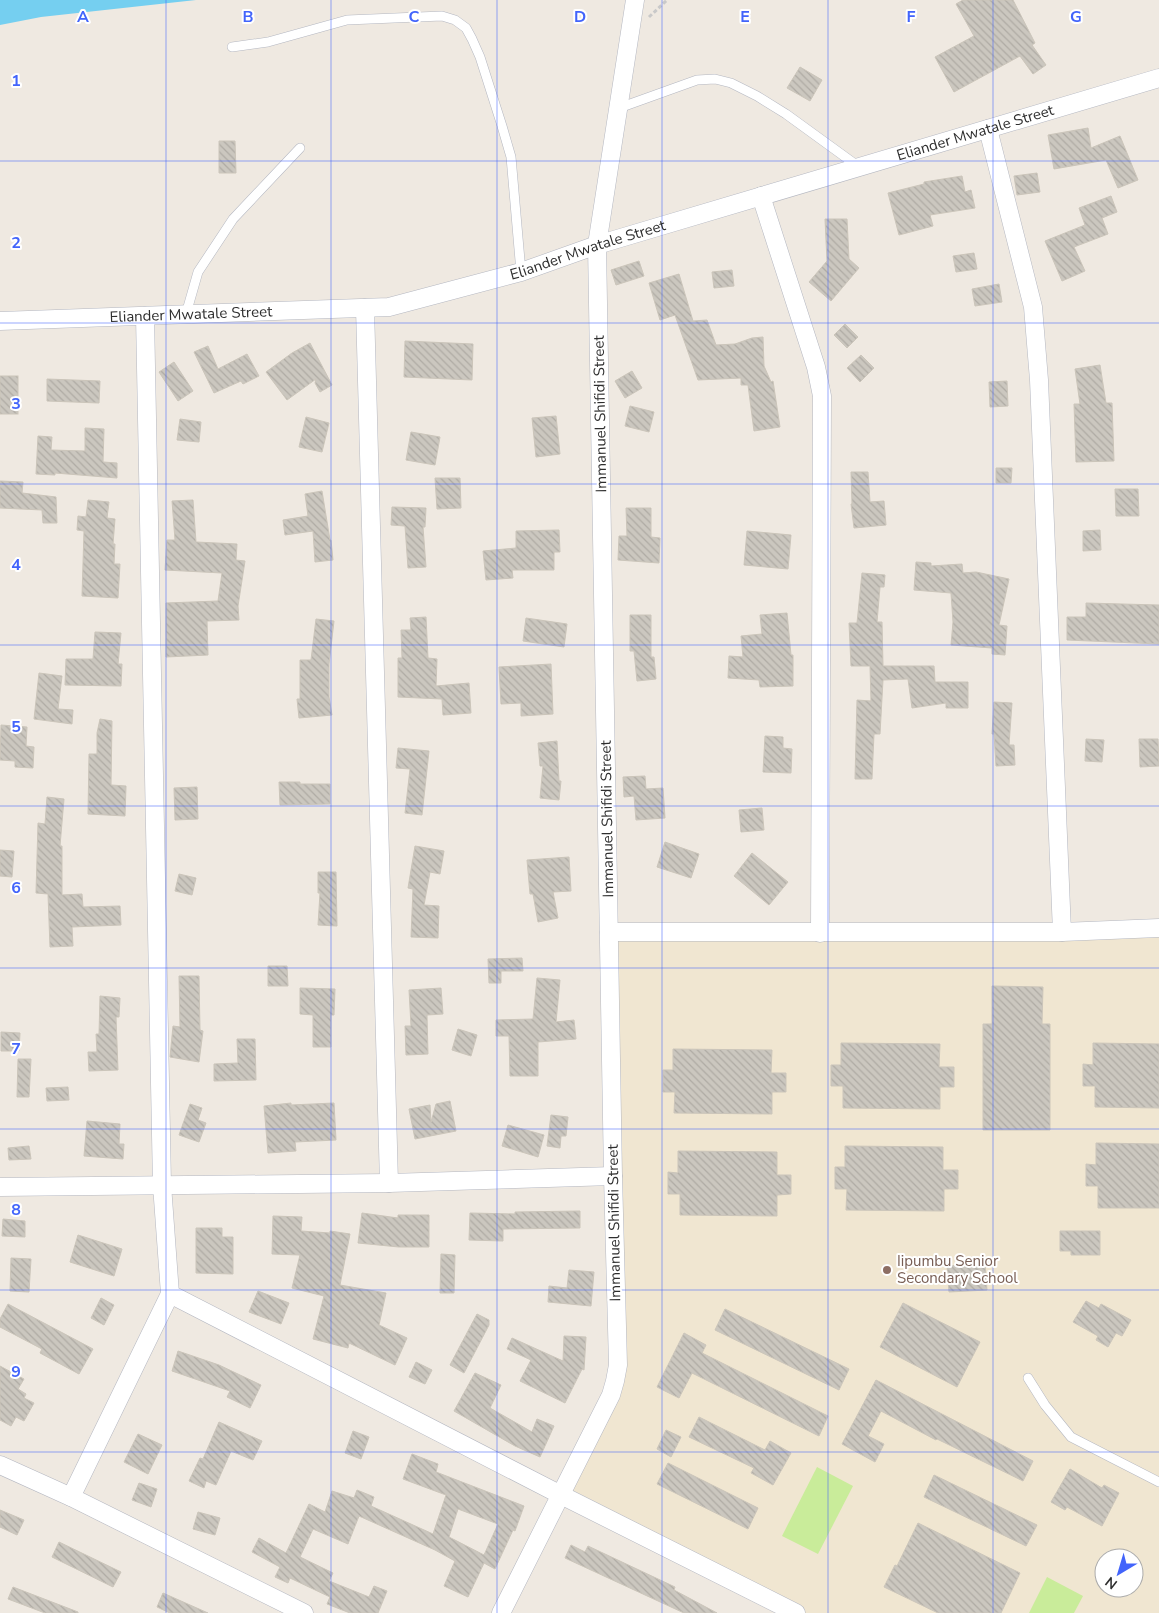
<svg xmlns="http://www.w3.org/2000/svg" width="1159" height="1613" font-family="'Nunito Sans',sans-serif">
  <defs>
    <pattern id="building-back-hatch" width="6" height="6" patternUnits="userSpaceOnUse" patternTransform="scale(1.25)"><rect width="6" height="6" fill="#cbc7bf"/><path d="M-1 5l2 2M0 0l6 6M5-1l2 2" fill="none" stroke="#afaba4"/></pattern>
  </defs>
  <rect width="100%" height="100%" fill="#efe9e1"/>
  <!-- education -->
  <path fill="#f0e6d1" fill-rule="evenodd" d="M1159,928v685h-363l-235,-118 50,-100 -2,-463zM1104,1558h30v30h-30z"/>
  <!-- pitch -->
  <g fill="#c9ec9a">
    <polygon points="817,1467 853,1486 818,1554 782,1536"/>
    <polygon points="1047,1577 1083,1596 1074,1613 1029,1613"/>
  </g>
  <!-- water -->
  <polygon fill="#75cff0" points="0,0 196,0 41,17 0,25"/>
  <!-- building -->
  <g fill="url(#building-back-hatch)" stroke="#cbc5ba" fill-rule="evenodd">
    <polygon points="963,0 1013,0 1035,43 1032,45 1046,65 1033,74 1020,56 954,92 935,57 974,36 956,4"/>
    <polygon points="800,67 822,80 810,101 787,88"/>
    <polygon points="1088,128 1091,148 1120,136 1138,180 1118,188 1106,160 1054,169 1048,135"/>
    <polygon points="219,141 235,141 236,173 219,173"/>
    <polygon points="1037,173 1040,192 1017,195 1014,176"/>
    <polygon points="962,176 965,192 971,190 975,208 930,215 933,226 899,235 888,193 924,184 924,182"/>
    <polygon points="1111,196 1117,212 1102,218 1108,234 1074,247 1085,271 1062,281 1045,241 1085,225 1079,208"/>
    <polygon points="825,219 847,219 849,259 859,268 831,301 809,282 827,261"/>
    <polygon points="974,253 977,269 956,272 953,256"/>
    <polygon points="639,261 644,276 616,285 611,270"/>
    <polygon points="732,270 734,286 714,288 712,272"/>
    <polygon points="679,274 693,321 707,320 716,345 735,344 752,338 763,337 764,366 771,382 773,381 780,427 754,431 748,385 741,385 741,378 698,380 675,315 660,320 649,283"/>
    <polygon points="999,284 1002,302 975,306 972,289"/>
    <polygon points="845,324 858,337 847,348 834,335"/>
    <polygon points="405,341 473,344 472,380 404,377"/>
    <polygon points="310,343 332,385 320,392 315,383 316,379 287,400 266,372 292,353"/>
    <polygon points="208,346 218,369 247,354 259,376 243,384 241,381 214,393 194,352"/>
    <polygon points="861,355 874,368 860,382 847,368"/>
    <polygon points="174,362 193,391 178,401 159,372"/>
    <polygon points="1100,365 1106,403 1112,403 1114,461 1076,462 1074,404 1080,404 1075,369"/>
    <polygon points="632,371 642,388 625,398 615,381"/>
    <rect x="0" y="376" width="18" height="38"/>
    <polygon points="47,379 100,381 99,403 47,401"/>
    <polygon points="1007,381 1008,406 990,407 989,382"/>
    <polygon points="630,406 654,412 649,432 625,426"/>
    <polygon points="556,416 560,454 536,457 532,418"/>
    <polygon points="306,417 329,423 322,452 299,447"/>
    <polygon points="180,419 201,422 199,442 177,440"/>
    <polygon points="85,428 104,429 103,462 117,463 117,478 55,473 55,475 36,474 38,436 52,437 51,450 85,451"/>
    <polygon points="411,432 440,437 435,465 406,460"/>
    <polygon points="996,468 1012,468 1011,483 996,483"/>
    <polygon points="851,472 868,472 870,502 884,501 886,525 854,528 851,504 852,504"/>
    <polygon points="435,478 460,478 461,508 437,509"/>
    <polygon points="0,481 23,482 22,493 56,497 57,523 43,523 42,510 0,508"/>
    <polygon points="1115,489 1138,489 1139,516 1116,516"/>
    <polygon points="322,491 330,540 331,540 333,560 315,562 313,531 285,535 283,520 308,516 305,494"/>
    <polygon points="88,500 109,502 107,518 115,519 113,544 115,544 114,564 120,564 118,598 82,596 84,531 77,530 78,516 86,517"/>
    <polygon points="193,500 196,542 237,544 236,560 245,561 238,606 239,620 207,621 208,655 166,657 166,603 218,601 222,573 165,570 167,540 175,540 172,501"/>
    <polygon points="392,507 426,508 425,527 423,527 426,567 408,568 405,526 391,525"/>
    <polygon points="626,508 651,508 651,537 660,538 659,563 618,560 619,536 627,536"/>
    <polygon points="559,530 560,552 554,552 554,570 512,570 513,578 486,580 483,551 516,548 516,531"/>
    <polygon points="1100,530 1101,550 1083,551 1083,531"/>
    <polygon points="747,531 791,535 788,569 744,565"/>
    <polygon points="916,562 931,563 931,566 962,564 963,573 976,572 1009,579 999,625 1007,626 1005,655 992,654 992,648 951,645 953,622 951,593 914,590"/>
    <polygon points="862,573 885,575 884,587 880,587 877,622 882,622 883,666 934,666 935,682 968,682 968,708 946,708 946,703 912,708 908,679 883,680 880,734 874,734 872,779 855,779 857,700 871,701 870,666 851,666 849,623 857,623"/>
    <polygon points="1086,603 1159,605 1159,644 1067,640 1067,617 1086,617"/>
    <polygon points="787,613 791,655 793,655 793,686 760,687 759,680 728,678 729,656 743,657 741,636 762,634 760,615"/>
    <polygon points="630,615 651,615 651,657 654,657 656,679 637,681 634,651 630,651"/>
    <polygon points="426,617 428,658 437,659 436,686 469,683 471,713 443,715 442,699 398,697 398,658 402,658 401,630 411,630 410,618"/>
    <polygon points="526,618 567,624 564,647 523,641"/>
    <polygon points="316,619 334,621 329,664 329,697 332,715 299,718 297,699 300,699 300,660 311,660"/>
    <polygon points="95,632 121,633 118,664 122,664 121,686 65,685 66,659 93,659"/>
    <polygon points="551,664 553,714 521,716 521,703 501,704 499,667"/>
    <polygon points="39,673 62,676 58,709 73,710 72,724 34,719"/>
    <polygon points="994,702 1012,703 1009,745 1014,745 1015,765 996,766 994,734 992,734"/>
    <polygon points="100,719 112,721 111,785 126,786 125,816 88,814 89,754 97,754 97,733"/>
    <polygon points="1,725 27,727 26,746 34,747 33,768 15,767 15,761 0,760"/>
    <polygon points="765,736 783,737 783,748 792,749 791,773 763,772"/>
    <polygon points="1086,739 1104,740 1102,762 1085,761"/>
    <polygon points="1139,739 1158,739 1159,766 1140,767"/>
    <polygon points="557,741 559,781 561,781 559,800 540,798 543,766 540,766 538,743"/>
    <polygon points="398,748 429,751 422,815 405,813 410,769 396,768"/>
    <polygon points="645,776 646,789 663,788 665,818 636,820 634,796 624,797 623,777"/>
    <polygon points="279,782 300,782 300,784 330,784 330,804 280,805"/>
    <polygon points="197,787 198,819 175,820 174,788"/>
    <polygon points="47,797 64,799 60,846 62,846 62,895 82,894 83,907 120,906 121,925 72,927 73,946 50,947 48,894 36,893 38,823 45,824"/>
    <polygon points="762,808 764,830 741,832 739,810"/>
    <polygon points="665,842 699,854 691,878 657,867"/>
    <polygon points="415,846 444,851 440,874 430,872 424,905 439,906 438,938 411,937 413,889 408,888"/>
    <polygon points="0,850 14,851 12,877 0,876"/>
    <polygon points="752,853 788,882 769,905 734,876"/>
    <polygon points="569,857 571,891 553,892 558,918 538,922 533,894 530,894 527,860"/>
    <polygon points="318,872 336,872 337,926 318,925 320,893 318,893"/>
    <polygon points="179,874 196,878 192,895 175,891"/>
    <polygon points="522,958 523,971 501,971 501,983 489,983 488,959"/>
    <polygon points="268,966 287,966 288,986 268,986"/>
    <polygon points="179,976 199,976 200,1030 203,1031 199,1062 170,1057 173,1026 180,1027"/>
    <polygon points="537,978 560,980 556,1022 574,1020 576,1039 538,1042 538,1076 510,1076 509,1036 496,1036 496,1020 533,1019"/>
    <polygon points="992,986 1043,987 1042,1024 1050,1024 1050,1130 983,1130 983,1024 992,1024"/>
    <polygon points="300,988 335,989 334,1015 331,1015 331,1047 313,1047 313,1015 300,1014"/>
    <polygon points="441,988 443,1014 427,1015 428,1054 406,1055 405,1026 411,1026 409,990"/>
    <polygon points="100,996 120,998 119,1017 116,1017 118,1070 89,1071 88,1052 97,1052 96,1034 99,1034"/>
    <polygon points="458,1029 477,1035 471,1056 452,1050"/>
    <polygon points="1,1032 20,1033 19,1051 1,1051"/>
    <polygon points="237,1039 255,1039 256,1080 214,1081 214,1064 238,1063"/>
    <polygon points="841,1043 940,1044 939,1067 954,1067 954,1087 940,1087 940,1109 843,1108 843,1086 831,1086 831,1065 841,1065"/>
    <polygon points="1093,1043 1159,1044 1159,1108 1095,1107 1095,1086 1083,1086 1083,1064 1093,1065"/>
    <polygon points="673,1049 772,1050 771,1073 786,1073 786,1092 772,1092 772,1114 674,1113 675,1092 663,1092 663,1070 673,1070"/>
    <polygon points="18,1059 31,1059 29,1097 17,1097"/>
    <polygon points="68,1087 69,1100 47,1101 46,1088"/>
    <polygon points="450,1101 456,1131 415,1139 409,1109 430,1105 431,1122 436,1104"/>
    <polygon points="291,1103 291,1105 334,1103 336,1140 295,1142 296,1151 268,1153 264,1106"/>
    <polygon points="190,1104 202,1108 198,1120 206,1123 199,1142 179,1135"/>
    <polygon points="551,1115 568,1117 566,1136 561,1136 560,1148 547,1146"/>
    <polygon points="87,1121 120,1124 119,1144 124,1144 123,1159 84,1156"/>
    <polygon points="508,1125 544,1135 538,1157 502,1146"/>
    <polygon points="1096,1143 1159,1144 1159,1208 1098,1208 1098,1186 1086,1186 1086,1164 1096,1165"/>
    <polygon points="29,1146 31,1159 9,1160 8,1148"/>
    <polygon points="845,1146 943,1147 943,1170 958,1170 958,1189 944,1189 944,1211 846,1210 847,1189 835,1189 835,1167 845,1167"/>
    <polygon points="678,1151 777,1152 777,1175 791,1175 791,1194 777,1195 777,1216 680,1215 680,1194 668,1194 668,1172 678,1173"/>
    <polygon points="580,1211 580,1228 503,1229 503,1241 469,1240 470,1213 515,1214 515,1212"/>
    <polygon points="362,1213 398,1218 398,1215 429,1215 429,1247 399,1247 358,1243"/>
    <polygon points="273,1216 302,1217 301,1231 330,1233 330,1231 350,1234 340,1285 386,1293 379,1325 407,1338 395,1365 349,1343 348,1348 313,1339 324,1296 292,1288 300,1255 272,1254"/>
    <polygon points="3,1219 25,1221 25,1237 2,1236"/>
    <polygon points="196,1228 222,1228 222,1237 233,1237 233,1274 196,1273"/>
    <polygon points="1060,1231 1100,1231 1100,1255 1071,1255 1071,1251 1060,1251"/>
    <polygon points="78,1235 122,1249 114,1276 70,1262"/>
    <polygon points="441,1254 455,1255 454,1293 440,1293"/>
    <polygon points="11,1258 31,1259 29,1292 10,1291"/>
    <polygon points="985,1263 987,1290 949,1292 947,1266"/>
    <polygon points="569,1270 594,1272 591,1306 548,1302 549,1286 567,1288"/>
    <polygon points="258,1291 289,1303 281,1324 249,1312"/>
    <polygon points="101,1298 114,1305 104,1325 91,1318"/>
    <polygon points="1086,1301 1099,1308 1101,1304 1131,1320 1122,1336 1116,1333 1108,1347 1096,1340 1098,1336 1073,1322"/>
    <polygon points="903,1303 980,1342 957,1387 880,1347"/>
    <polygon points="8,1304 93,1349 79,1374 40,1353 42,1349 0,1327 0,1319"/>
    <polygon points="725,1309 849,1369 839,1390 715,1330"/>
    <polygon points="477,1314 489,1320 489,1325 464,1373 450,1365"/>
    <polygon points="684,1333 706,1345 702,1353 828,1416 819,1436 692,1373 679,1398 657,1387"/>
    <polygon points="564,1336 586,1337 584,1370 582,1369 565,1403 520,1381 531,1360 507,1349 512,1338 563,1361"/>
    <polygon points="178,1351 219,1365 261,1385 250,1408 227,1397 230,1391 172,1371"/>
    <polygon points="416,1362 432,1370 425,1384 409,1377"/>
    <polygon points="0,1366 24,1379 18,1389 26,1394 24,1398 34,1403 24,1421 16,1417 11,1426 0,1420"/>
    <polygon points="475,1373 501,1385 490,1408 532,1432 537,1419 554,1426 540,1457 515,1446 454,1411"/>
    <polygon points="876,1380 1033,1461 1023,1481 937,1439 936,1440 881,1411 868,1436 884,1444 875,1462 842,1444"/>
    <polygon points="699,1417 765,1450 770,1441 791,1453 773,1485 751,1473 754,1468 689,1437"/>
    <polygon points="219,1422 262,1441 253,1460 231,1451 216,1485 206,1481 204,1488 189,1481 200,1458 203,1459"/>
    <polygon points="666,1430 681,1437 671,1457 657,1449"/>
    <polygon points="353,1431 369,1437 361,1459 345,1453"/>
    <polygon points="138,1434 162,1445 148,1474 124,1462"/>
    <path d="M412,1454l26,10 -2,8 88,34 -9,25 -2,-1 -18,39 -11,-6 -16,34 -24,-11 11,-25 -20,-11 -76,-34 -11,28 -35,-15 -13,28 33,16 -4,8 40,16 5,-11 13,5 -9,22h-28l-23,-9 3,-7 -40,-19 -2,5 -13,-6 5,-10 -28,-15 7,-14 27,15 23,-49 16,8 7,-21 22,7 3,-8 17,7 -3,9 62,28 13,-39 -43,-16zM458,1509l40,15 -14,31 -35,-18z"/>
    <polygon points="668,1463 758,1508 748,1529 657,1484"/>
    <polygon points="1070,1469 1102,1488 1104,1485 1119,1493 1102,1526 1067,1507 1065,1510 1051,1502"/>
    <polygon points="934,1475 1037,1525 1026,1546 924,1497"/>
    <polygon points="139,1483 157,1489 151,1507 132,1500"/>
    <polygon points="0,1510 24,1520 17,1535 0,1527"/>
    <polygon points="198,1512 220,1518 215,1535 193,1529"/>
    <polygon points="918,1523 1020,1573 1001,1613 938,1613 884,1587 895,1565 897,1566"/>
    <polygon points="59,1542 121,1572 113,1587 52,1557"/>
    <polygon points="571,1545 585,1552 588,1546 675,1587 674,1590 717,1613 684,1613 565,1558"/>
    <polygon points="13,1587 78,1612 78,1613 45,1613 8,1599"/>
    <polygon points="163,1593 208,1613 170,1613 157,1607"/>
  </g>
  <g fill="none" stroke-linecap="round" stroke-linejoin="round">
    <defs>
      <g id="service">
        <polyline points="232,47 268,42 347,20 442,16 455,20 466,28 472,39 480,57 502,126 511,157 521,272"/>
        <polyline points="619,108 697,80 715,79 731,83 757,96 786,114 859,167"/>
        <polyline points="186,314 198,272 233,219 300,148"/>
        <polyline points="1028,1378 1045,1405 1071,1437 1159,1482"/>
      </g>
      <g id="minor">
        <polyline points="988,129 1033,307 1039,380 1062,932"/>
        <polyline points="761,196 816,367 822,396 820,933"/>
        <polyline points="365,308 389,1183"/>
        <polyline points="145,316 162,1185 170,1294 561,1495 796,1613"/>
        <path id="s1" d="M0,321l389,-14 132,-35 76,-27 562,-167"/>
        <polyline points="609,932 1062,932 1159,928"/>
        <polyline points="0,1187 389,1183 613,1176"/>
        <polyline points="0,1465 71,1497 304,1613"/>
        <polyline points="71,1497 170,1294"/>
        <polyline points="501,1613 611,1395 615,1381 618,1365 613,1176 597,245 635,0"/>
      </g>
    </defs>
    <!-- service casing -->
    <use href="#service" stroke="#b4b7c1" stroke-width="10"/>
    <!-- minor casing -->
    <use href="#minor" stroke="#b4b7c1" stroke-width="19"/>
    <!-- path -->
    <polyline stroke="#c9c9c9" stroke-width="3" stroke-dasharray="4 2.5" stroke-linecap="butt" points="649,17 667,0"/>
    <!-- service -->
    <use href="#service" stroke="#fff" stroke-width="9"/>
    <!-- minor -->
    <use href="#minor" stroke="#fff" stroke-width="18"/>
  </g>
  <!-- grid -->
  <path fill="none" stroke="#4264fb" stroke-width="1" stroke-opacity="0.55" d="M166,0v1613M331,0v1613M497,0v1613M662,0v1613M828,0v1613M993,0v1613M0,161h1159M0,323h1159M0,484h1159M0,645h1159M0,806h1159M0,968h1159M0,1129h1159M0,1290h1159M0,1452h1159"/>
  <!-- markers -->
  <circle fill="#8d6e63" stroke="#fff" stroke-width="2" cx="887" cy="1270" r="5"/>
  <g text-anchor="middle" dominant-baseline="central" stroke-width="4" stroke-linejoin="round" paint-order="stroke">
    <!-- street labels -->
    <g font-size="15" fill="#2e2e2e" stroke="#fff">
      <text stroke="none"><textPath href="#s1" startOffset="1001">Eliander Mwatale Street</textPath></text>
      <text stroke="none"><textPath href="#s1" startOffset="596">Eliander Mwatale Street</textPath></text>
      <text stroke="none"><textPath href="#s1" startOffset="191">Eliander Mwatale Street</textPath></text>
      <text transform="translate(600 414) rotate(-91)">Immanuel Shifidi Street</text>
      <text transform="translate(607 819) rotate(-91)">Immanuel Shifidi Street</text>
      <text transform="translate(614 1223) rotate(-91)">Immanuel Shifidi Street</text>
    </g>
    <!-- education labels -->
    <g font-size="15" fill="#785e54" stroke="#fff" text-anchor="start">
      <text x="897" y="1261">Iipumbu Senior<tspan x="897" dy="17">Secondary School</tspan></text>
    </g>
  </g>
  <g font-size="16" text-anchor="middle" font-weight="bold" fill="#4264fb" stroke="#fff" stroke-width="4" stroke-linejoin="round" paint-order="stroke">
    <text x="83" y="22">A</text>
    <text x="248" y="22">B</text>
    <text x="414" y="22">C</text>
    <text x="580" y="22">D</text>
    <text x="745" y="22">E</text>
    <text x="911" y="22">F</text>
    <text x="1076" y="22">G</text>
    <text x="16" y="86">1</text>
    <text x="16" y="248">2</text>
    <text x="16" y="409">3</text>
    <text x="16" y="570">4</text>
    <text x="16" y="732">5</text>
    <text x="16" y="893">6</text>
    <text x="16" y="1054">7</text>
    <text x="16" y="1215">8</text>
    <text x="16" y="1377">9</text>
  </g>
  <!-- north arrow -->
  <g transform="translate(1119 1573) rotate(218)"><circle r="24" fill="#ffffff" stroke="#ababab"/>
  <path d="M0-4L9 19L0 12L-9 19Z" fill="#4264fb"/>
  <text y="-8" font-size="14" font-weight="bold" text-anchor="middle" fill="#2e2e2e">N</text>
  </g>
</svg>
